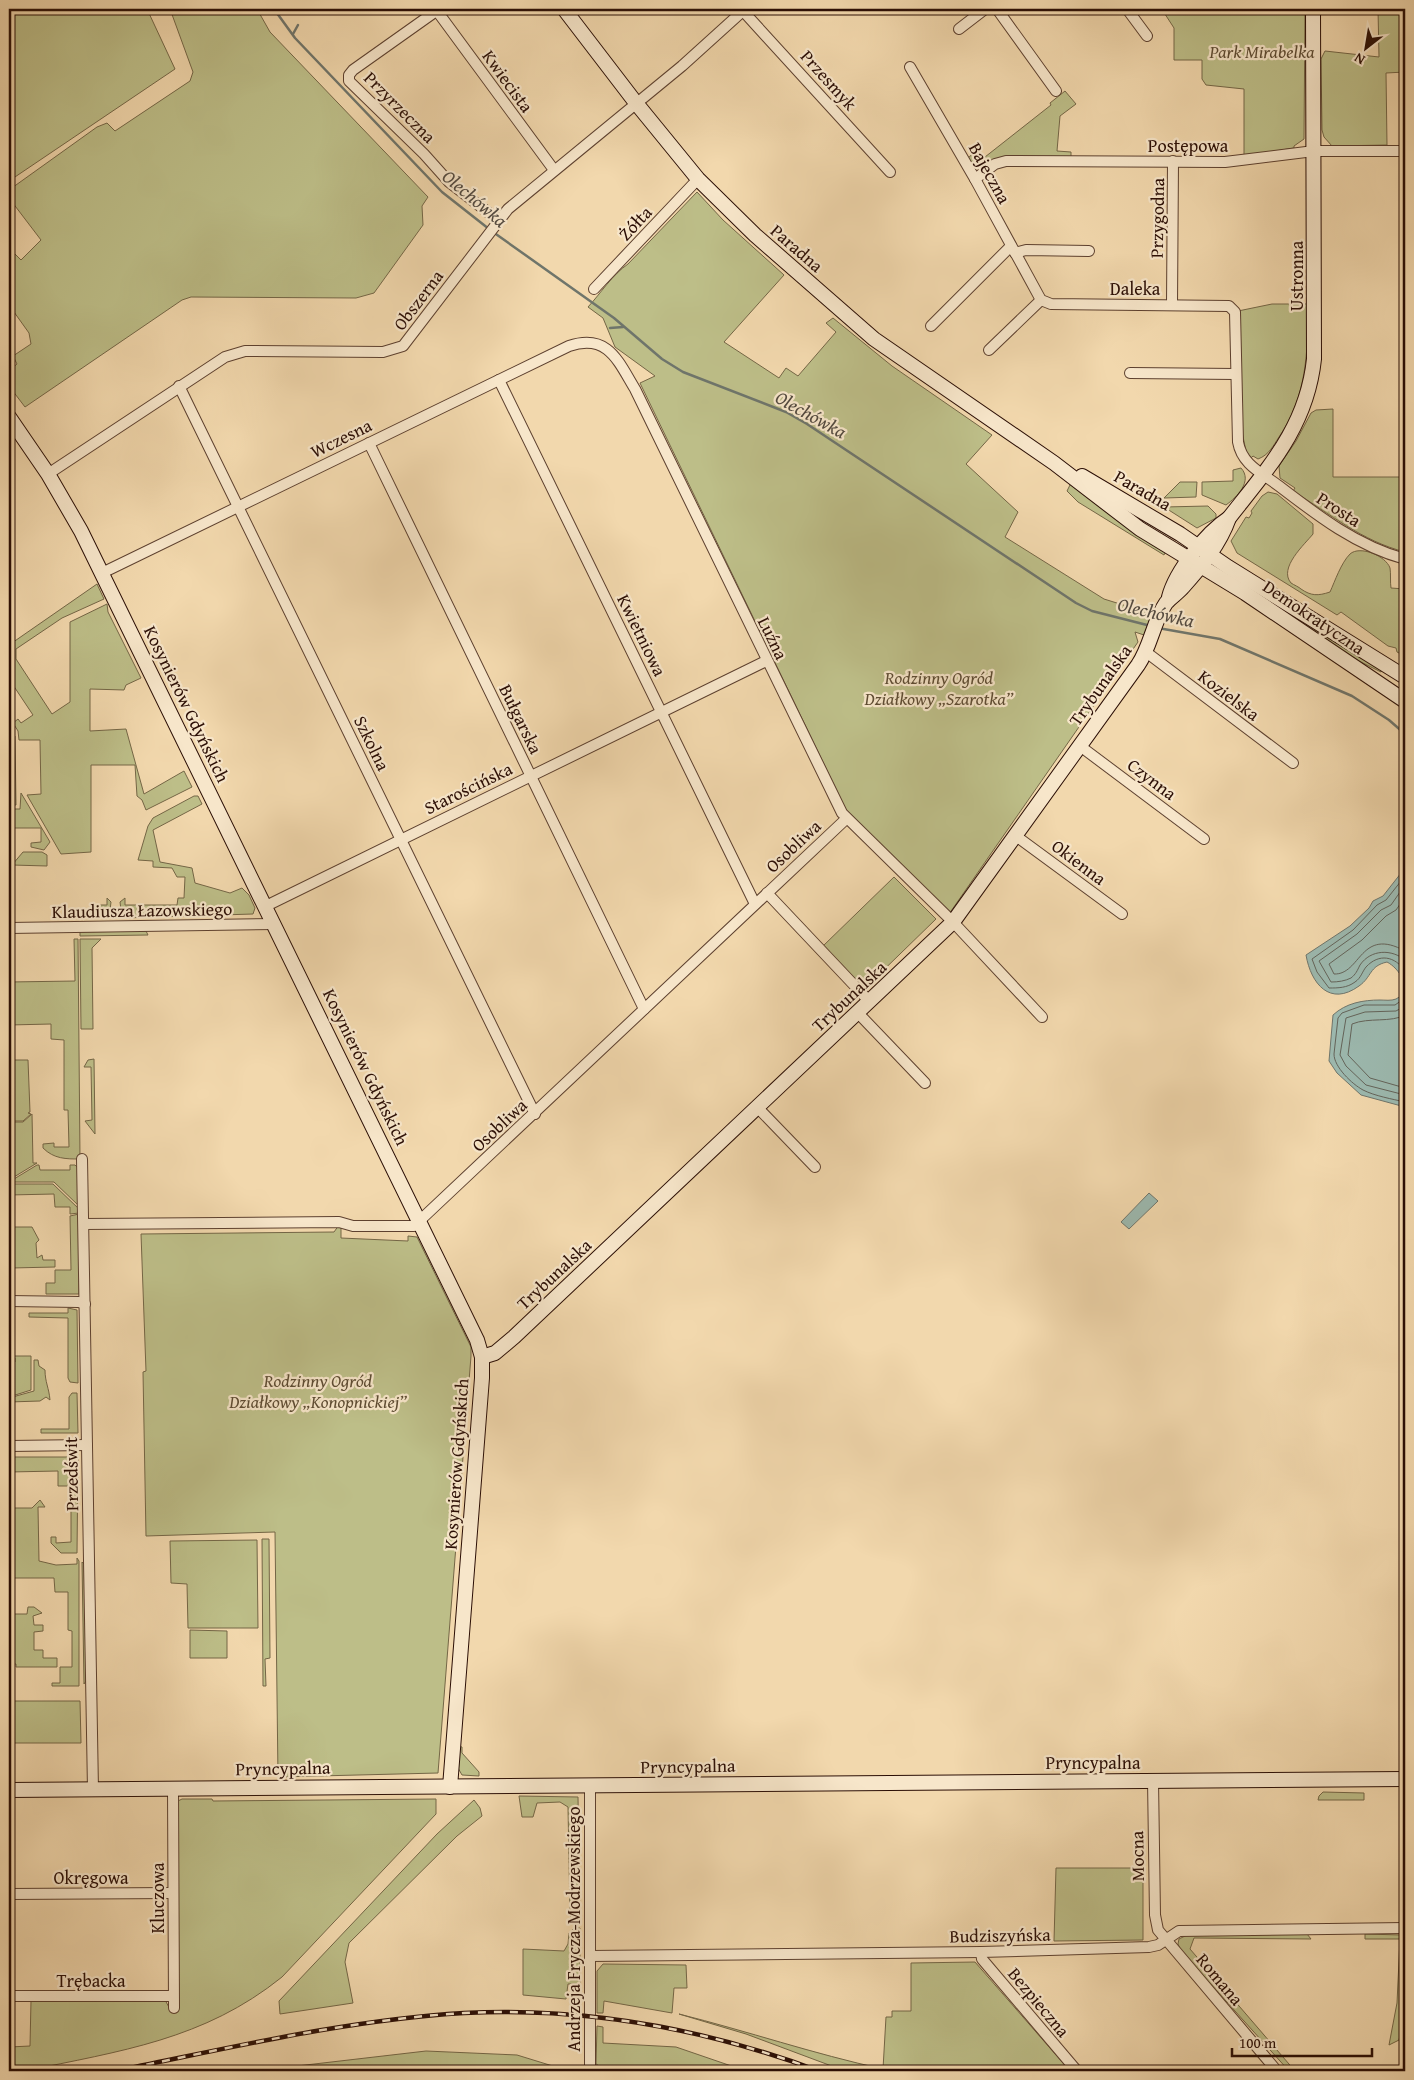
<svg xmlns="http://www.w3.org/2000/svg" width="1414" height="2080" font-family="'Gentium Book Plus',serif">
  <rect width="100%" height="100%" fill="#f2d8ad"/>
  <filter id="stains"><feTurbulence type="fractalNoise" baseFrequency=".004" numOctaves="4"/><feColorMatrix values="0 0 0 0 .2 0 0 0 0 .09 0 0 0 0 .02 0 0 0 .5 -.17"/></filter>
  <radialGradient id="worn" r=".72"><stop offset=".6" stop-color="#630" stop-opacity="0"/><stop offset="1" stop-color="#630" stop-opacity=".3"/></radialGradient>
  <!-- green -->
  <g fill="#bdbe88" stroke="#746646">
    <polygon points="9,9 147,9 175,69 9,181"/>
    <polygon points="170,9 257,9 270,32 428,197 422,206 423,225 374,293 356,298 191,297 182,300 25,407 9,386 9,371 17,364 13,356 31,344 29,333 9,305 9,251 10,249 21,260 41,240 9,198 9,190 97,127 107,123 115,131 190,81 193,72"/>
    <polygon points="1165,9 1305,9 1304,139 1294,146 1294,148 1244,156 1244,89 1206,85 1202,79 1202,60 1174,60 1174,28 1163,11"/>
    <polygon points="1378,9 1405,9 1405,72 1386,73 1387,145 1332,146 1324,137 1322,130 1321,59 1325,51 1379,57"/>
    <polygon points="1065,91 1076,104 1060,116 1057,151 1071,152 1071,157 981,168 975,168 968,158 976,151 985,157 1051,105 1050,103"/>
    <path d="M697,192l26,28 61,55 -60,67 55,36 7,-10 12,8 38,-44 -10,-9 7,-5 59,48 100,69 -26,29 52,48 -13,25 99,62 48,15 -8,21 -9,-3 3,10 -189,272 -100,-98 -209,-433 15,-7 -40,-29 -12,-29 -15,-11c13,-14 24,-32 40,-43z"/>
    <path d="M1272,304h35c2,47 -1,94 -28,133 -6,9 -10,18 -21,22l-5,-3 -2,2 -5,-7 -4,-19 -4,-121z"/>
    <path d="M1333,409v68h72v75c-43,-11 -75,-38 -112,-61l2,-3 -15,-10 -1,-12 17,-25 15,-28 5,-3z"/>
    <path d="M1241,468c12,13 -4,29 -15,37l-24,-10v-13l31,-1v-11z"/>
    <polygon points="1180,482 1197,482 1196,497 1164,498"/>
    <polygon points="1071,483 1166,551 1164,555 1078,502 1067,491"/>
    <path d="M1268,492l9,2 36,30v10c-8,10 -35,34 -22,49 3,2 8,4 10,6 10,7 17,7 29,3 5,-11 11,-29 20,-38 10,-9 36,2 40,14 1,6 0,14 1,20l14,1v67l-8,-4 -1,-4 -8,-2 -47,-34 -4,3 -100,-62 -6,-12 15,-24 3,1 3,-5 -1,-2 11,-15z"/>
    <polygon points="1208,506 1216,514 1216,518 1197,528 1164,507"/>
    <polygon points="97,584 104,599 62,618 16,649 16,659 52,714 70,702 70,622 107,604 108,612 141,678 126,685 124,690 90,689 90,731 126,729 144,794 184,771 192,787 146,810 142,800 137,796 135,765 91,765 91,852 61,854 27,795 41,794 40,740 19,740 18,731 13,723 18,719 21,723 33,715 9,679 9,645"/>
    <polygon points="1257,591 1383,669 1381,672 1345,654 1255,594"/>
    <polygon points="15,736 16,805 9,805 9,740"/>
    <polygon points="21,793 50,842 44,850 31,847 31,843 41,842 41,828 9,828 9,809 20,809"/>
    <polygon points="194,796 198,796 202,804 153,830 160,862 192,868 195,883 230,893 242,888 249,895 255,908 253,914 122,918 120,902 125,898 125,905 177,905 178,898 184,898 185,877 177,877 172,868 153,867 153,861 138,860 148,826 153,818"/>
    <polygon points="23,852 42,852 47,855 47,866 12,865"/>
    <polygon points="894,877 936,919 864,989 823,946"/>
    <polygon points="107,898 111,902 109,918 90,917 88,911 93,905 107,905"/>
    <polygon points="146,931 148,935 80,936 80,932"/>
    <path d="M74,939h4l2,220c-14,0 -26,0 -37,-11v-4l11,-1v4h15l-1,-37h-4v-70l-13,-1v-15l-42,1v-43l66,-1z"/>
    <polygon points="80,939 101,939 92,948 93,1029 81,1029"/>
    <polygon points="94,1059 95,1134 85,1121 92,1120 91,1067 84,1067 88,1060"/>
    <polygon points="9,1060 28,1060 30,1112 28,1113 31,1114 23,1121 9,1121"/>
    <polygon points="32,1114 33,1163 37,1163 9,1180 9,1122 23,1122"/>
    <polygon points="37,1165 39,1165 40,1170 70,1170 70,1165 75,1165 79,1169 79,1206 54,1182 9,1182"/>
    <polygon points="9,1184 53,1184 79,1209 79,1213 70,1214 70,1207 55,1207 54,1194 9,1195"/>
    <polygon points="79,1214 79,1294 46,1294 46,1283 55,1283 55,1270 71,1270 70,1216"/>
    <polygon points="339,1225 341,1227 341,1238 408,1241 408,1236 417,1237 471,1347 471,1356 438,1773 278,1777 275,1532 146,1536 143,1372 146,1371 141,1234 334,1232"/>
    <polygon points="9,1227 32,1227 39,1240 36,1243 37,1258 42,1255 43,1260 55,1260 55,1267 11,1268 11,1265 9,1264"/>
    <polygon points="68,1308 77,1310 78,1383 70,1382 68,1378 68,1318 29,1317 29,1313 68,1313"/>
    <polygon points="9,1356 31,1356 31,1390 9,1397 9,1369 11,1369 11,1363 15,1362 15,1358"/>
    <path d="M34,1360h4l1,6 6,4c0,12 4,18 5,30l-4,-3 -6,4 -31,1v-4l25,-7z"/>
    <polygon points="72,1393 77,1393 78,1433 41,1433 41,1429 69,1429 69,1397"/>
    <polygon points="9,1457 78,1457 77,1553 61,1553 51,1543 51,1537 56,1537 56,1543 71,1542 71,1486 58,1486 58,1471 9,1472"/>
    <polygon points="40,1500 45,1507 38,1507 39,1561 56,1565 77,1564 77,1558 79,1561 79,1686 52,1686 52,1683 60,1683 60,1667 72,1667 72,1631 68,1630 68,1592 55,1592 54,1578 11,1578 9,1508 32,1508"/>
    <polygon points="262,1539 269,1539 270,1658 265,1659 266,1686 263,1686"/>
    <polygon points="257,1540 258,1628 188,1628 187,1584 171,1583 170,1541"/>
    <polygon points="82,1562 85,1565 86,1681 84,1684"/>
    <polygon points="28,1607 34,1607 42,1613 33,1616 34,1625 43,1625 43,1631 34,1632 34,1650 43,1650 43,1658 57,1658 57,1667 16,1667 16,1664 9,1664 9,1614 27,1614"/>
    <polygon points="190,1630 227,1631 227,1658 190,1658"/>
    <polygon points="9,1701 80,1701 81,1743 9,1743"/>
    <polygon points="458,1746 462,1747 462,1753 479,1772 479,1776 462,1775 458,1768"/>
    <polygon points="1323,1792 1364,1793 1364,1800 1318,1800 1319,1796"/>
    <polygon points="519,1796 578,1797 580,1922 575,1921 570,1916 568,1807 560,1802 537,1803 533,1817 522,1817"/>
    <path d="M182,1799h30l1,2 223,-2v15l-154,163c-78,63 -162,74 -257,94h-16v-24l21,-1 1,-45 134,-1 5,9 6,-207z"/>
    <polygon points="474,1800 480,1808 482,1816 457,1836 349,1943 345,1962 353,2003 280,2014 279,2001 437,1834"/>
    <polygon points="1056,1868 1143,1868 1143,1940 1054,1941"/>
    <polygon points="574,1928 580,1928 580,1984 568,1984 566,1999 523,1995 523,1949 564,1951 568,1944 569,1933"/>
    <polygon points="1307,1934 1311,1939 1194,1938 1190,1949 1295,2071 1289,2071 1181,1951 1178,1944 1179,1939 1187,1935"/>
    <polygon points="1365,1934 1401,1935 1405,1938 1405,2010 1399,2040 1389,2045 1397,2003 1400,1939 1365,1939"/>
    <path d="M975,1962l95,109h-225l-99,-37 -67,-20c68,17 135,40 204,55l3,-52h6v-6h19v-48z"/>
    <polygon points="603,1964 686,1965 687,1988 674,1988 672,2013 604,2001 603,2013 597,2013 597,1971"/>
    <polygon points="597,2026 603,2027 603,2043 676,2047 746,2071 608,2071 596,2064"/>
    <polygon points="426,2051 517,2055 569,2071 254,2071"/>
  </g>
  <!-- water -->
  <g fill="#9cb9af" stroke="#6f756b">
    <path d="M1405,868v239l-44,-12 -24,-22 -8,-12 4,-46c13,-12 30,-15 47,-15 5,0 11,1 16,-1 18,-9 3,-31 -9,-37 -18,4 -15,15 -28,24 -29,21 -48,-2 -53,-31l44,-29 19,-18 4,-7 10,-5z"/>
    <polygon points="1149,1193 1158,1201 1129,1229 1121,1222"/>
  </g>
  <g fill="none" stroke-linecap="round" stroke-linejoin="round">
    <!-- shore -->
    <g stroke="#64645a" stroke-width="1">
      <path d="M1405,876l-19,24 -9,5 -24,25 -41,29 5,13 12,16c9,0 18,0 26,-6 6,-4 7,-10 11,-15 13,-14 29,-11 39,4"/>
      <path d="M1405,885l-14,20 -10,5 -24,24 -38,27 12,21c7,0 14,-1 20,-4 5,-4 6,-7 9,-13 11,-16 32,-16 45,-5"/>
      <path d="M1405,897l-9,13 -10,6 -24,24 -33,24 5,10c27,1 26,-48 71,-23"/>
      <path d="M1405,998l-10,7h-31l-22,8 -4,5 -4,36c0,13 18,30 29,36 12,6 29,9 42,12"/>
      <polyline points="1405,1006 1396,1011 1365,1012 1346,1018 1340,1055 1346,1066 1366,1085 1405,1095"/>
      <path d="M1405,1015c-14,8 -36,2 -53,9l-4,31 22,23 35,10"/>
    </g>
    <!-- stream -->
    <g stroke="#6f756b" stroke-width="2.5">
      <polyline points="274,9 295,38 442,192 489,229"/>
      <polyline points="293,34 298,25"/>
      <polyline points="493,232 614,318 662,359 683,372 786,412 807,424 1076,603 1092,611 1151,626"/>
      <polyline points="610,328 623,327"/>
      <polyline points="1158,628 1220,639 1352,696 1389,720 1405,734"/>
    </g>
    <defs>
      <g id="street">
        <polyline points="439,9 353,70 349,75 349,81 424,154 449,182 498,220"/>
        <polyline points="997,9 1056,91"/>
        <polyline points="1127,9 1147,36"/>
        <polyline points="437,11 554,170"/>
        <polyline points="743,11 890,172"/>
        <polyline points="959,29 985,9"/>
        <path d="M910,67l65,112 66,121 10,4 178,2 6,6 3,130c4,23 24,31 41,44 39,30 78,60 126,73"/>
        <polyline points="975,179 995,164 1006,161 1225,162 1314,151 1405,151"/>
        <polyline points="1015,253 1026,250 1089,251"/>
        <polyline points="594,289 698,179"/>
        <polyline points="1172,305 1173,161"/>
        <polyline points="931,326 1011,246"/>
        <polyline points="989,350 1041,300"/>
        <polyline points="1130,373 1236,374"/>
        <polyline points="499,380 755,904"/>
        <polyline points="179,386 535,1114"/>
        <polyline points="369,443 644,1009"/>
        <polyline points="48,474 225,357 245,351 383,352 403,346 508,209 682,66 745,9"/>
        <path d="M102,573l467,-227c39,-13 49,15 66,43l207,424 111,109 89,95"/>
        <polyline points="1146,652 1293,763"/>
        <polyline points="1080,746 1204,839"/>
        <polyline points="1016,836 1122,914"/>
        <polyline points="767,893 870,1002"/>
        <polyline points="266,906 766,661"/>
        <polyline points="9,928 275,924"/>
        <polyline points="858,1013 925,1083"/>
        <polyline points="758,1108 815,1167"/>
        <polyline points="82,1159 93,1790"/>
        <polyline points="84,1224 339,1222 353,1226 414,1226 846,819"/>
        <polyline points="9,1301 79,1302 85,1304"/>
        <polyline points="9,1446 87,1445"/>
        <polyline points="1153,1780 1155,1915 1158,1930 1277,2071"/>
        <polyline points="590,1786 590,2071"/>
        <polyline points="173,1789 174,2008"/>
        <polyline points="9,1894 173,1893"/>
        <polyline points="981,1952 982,1959 1077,2071"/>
        <polyline points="591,1956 981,1952 1149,1947 1158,1945 1179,1931 1405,1928"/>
        <polyline points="9,1996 173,1996"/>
      </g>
      <g id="secondary">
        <polyline points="564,9 636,103 698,179 755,235 874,339 1054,463 1140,529 1245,593 1405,701"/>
        <polyline points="9,417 48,474 81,531 477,1340 482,1357 482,1378 450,1787"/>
        <polyline points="1082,476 1180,534 1228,567 1405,677"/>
        <path d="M1169,597c7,-26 37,-64 60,-79"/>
        <path d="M482,1357l13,-4 19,-16 439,-415 185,-257c13,-19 15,-43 28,-62 5,-6 12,-10 17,-16 18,-20 37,-43 46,-69 40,-51 78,-92 85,-159l-1,-350"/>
        <polyline points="9,1790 1405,1779"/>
      </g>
    </defs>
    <!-- street casing -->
    <use href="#street" stroke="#5d402f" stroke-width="12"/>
    <!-- secondary casing -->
    <use href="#secondary" stroke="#2b0e05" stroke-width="16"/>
    <!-- street -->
    <use href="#street" stroke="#f7e6ca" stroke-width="10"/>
    <!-- secondary -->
    <use href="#secondary" stroke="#f7e6ca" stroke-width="14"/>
    <defs>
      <path id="rail" d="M115,2071c115,-23 231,-51 349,-58 121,-6 242,16 355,58"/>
    </defs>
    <!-- rail casing -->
    <use href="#rail" stroke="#2b0e05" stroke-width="4.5"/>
    <!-- rail -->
    <use href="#rail" stroke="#f7e6ca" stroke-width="2.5" stroke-dasharray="8" stroke-linecap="butt"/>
  </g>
  <g text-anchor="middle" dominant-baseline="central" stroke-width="4.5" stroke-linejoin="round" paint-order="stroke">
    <!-- park labels -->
    <g font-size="18" font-style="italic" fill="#5e4c33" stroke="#f7e6ca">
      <text x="1262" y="51">Park Mirabelka</text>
      <text x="939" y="677">Rodzinny Ogród<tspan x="939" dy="21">Działkowy „Szarotka”</tspan></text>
      <text x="318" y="1380">Rodzinny Ogród<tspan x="318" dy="21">Działkowy „Konopnickiej”</tspan></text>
    </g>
    <!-- street labels -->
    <g font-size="18" fill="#2b0e05" stroke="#f7e6ca">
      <text transform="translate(829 80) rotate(48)">Przesmyk</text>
      <text transform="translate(508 81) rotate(54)">Kwiecista</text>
      <text transform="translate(400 107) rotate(45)">Przyrzeczna</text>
      <text x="1188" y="145">Postępowa</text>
      <text transform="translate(990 173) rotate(61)">Bajeczna</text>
      <text transform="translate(1157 218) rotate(-89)">Przygodna</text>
      <text transform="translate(635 223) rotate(-47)">Żółta</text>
      <text transform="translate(797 248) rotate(41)">Paradna</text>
      <text transform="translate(1296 276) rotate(-90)">Ustronna</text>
      <text x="1135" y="288">Daleka</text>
      <text transform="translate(418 300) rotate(-53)">Obszerna</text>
      <text transform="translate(341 438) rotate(-26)">Wczesna</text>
      <text transform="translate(1143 490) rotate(30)">Paradna</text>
      <text transform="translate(1339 509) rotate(33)">Prosta</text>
      <text transform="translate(1314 617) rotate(34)">Demokratyczna</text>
      <text transform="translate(642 635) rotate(64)">Kwietniowa</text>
      <text transform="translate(773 638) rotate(64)">Luźna</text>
      <text transform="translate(1100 685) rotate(-55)">Trybunalska</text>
      <text transform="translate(1229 695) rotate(37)">Kozielska</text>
      <text transform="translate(187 704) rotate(64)">Kosynierów Gdyńskich</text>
      <text transform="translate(521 719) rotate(64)">Bułgarska</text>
      <text transform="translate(372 743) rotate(64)">Szkolna</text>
      <text transform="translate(1152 779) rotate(37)">Czynna</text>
      <text transform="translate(468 788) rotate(-26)">Starościńska</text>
      <text transform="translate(793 846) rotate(-43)">Osobliwa</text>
      <text transform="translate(1079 862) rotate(37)">Okienna</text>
      <text transform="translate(142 910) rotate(-1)">Klaudiusza Łazowskiego</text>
      <text transform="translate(849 996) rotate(-43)">Trybunalska</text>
      <text transform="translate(366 1067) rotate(64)">Kosynierów Gdyńskich</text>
      <text transform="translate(499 1125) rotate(-43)">Osobliwa</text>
      <text transform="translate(554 1274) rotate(-43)">Trybunalska</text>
      <text transform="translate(456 1464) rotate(-86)">Kosynierów Gdyńskich</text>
      <text transform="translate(71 1474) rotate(-91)">Przedświt</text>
      <text x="1093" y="1762">Pryncypalna</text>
      <text transform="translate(688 1766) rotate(-1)">Pryncypalna</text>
      <text transform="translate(283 1768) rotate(-1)">Pryncypalna</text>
      <text transform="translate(1137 1856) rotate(-91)">Mocna</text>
      <text x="91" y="1877">Okręgowa</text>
      <text transform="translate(157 1898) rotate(-90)">Kluczowa</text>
      <text transform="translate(573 1929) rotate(-90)">Andrzeja Frycza-Modrzewskiego</text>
      <text transform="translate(1000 1935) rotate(-1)">Budziszyńska</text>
      <text transform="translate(1220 1979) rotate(50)">Romana</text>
      <text x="91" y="1980">Trębacka</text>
      <text transform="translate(1039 2002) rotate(50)">Bezpieczna</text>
    </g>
    <!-- water labels -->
    <g font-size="19" font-style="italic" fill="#534a40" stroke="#f7e6ca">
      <text transform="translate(475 198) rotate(40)">Olechówka</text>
      <text transform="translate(811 414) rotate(29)">Olechówka</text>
      <text transform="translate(1156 612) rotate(13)">Olechówka</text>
    </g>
  </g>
  <!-- margin -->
  <rect width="1414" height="2080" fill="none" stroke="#f2d8ad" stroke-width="30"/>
  <rect x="10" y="10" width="1394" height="2060" fill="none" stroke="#2b0e05" stroke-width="2.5"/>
  <rect x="15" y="15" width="1384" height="2050" fill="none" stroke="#2b0e05"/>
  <!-- north arrow -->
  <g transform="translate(1366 48) rotate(211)" stroke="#f7e6ca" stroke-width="4" paint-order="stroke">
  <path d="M0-4L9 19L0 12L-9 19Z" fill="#2b0e05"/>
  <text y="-8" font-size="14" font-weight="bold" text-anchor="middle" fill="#2b0e05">N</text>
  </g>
  <!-- scale -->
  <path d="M1232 2048v8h140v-8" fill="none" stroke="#2b0e05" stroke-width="2.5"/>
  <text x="1239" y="2048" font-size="15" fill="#2b0e05" stroke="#f7e6ca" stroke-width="4" paint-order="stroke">100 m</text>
  <rect width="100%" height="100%" filter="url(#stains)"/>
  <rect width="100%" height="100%" fill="url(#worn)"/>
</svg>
